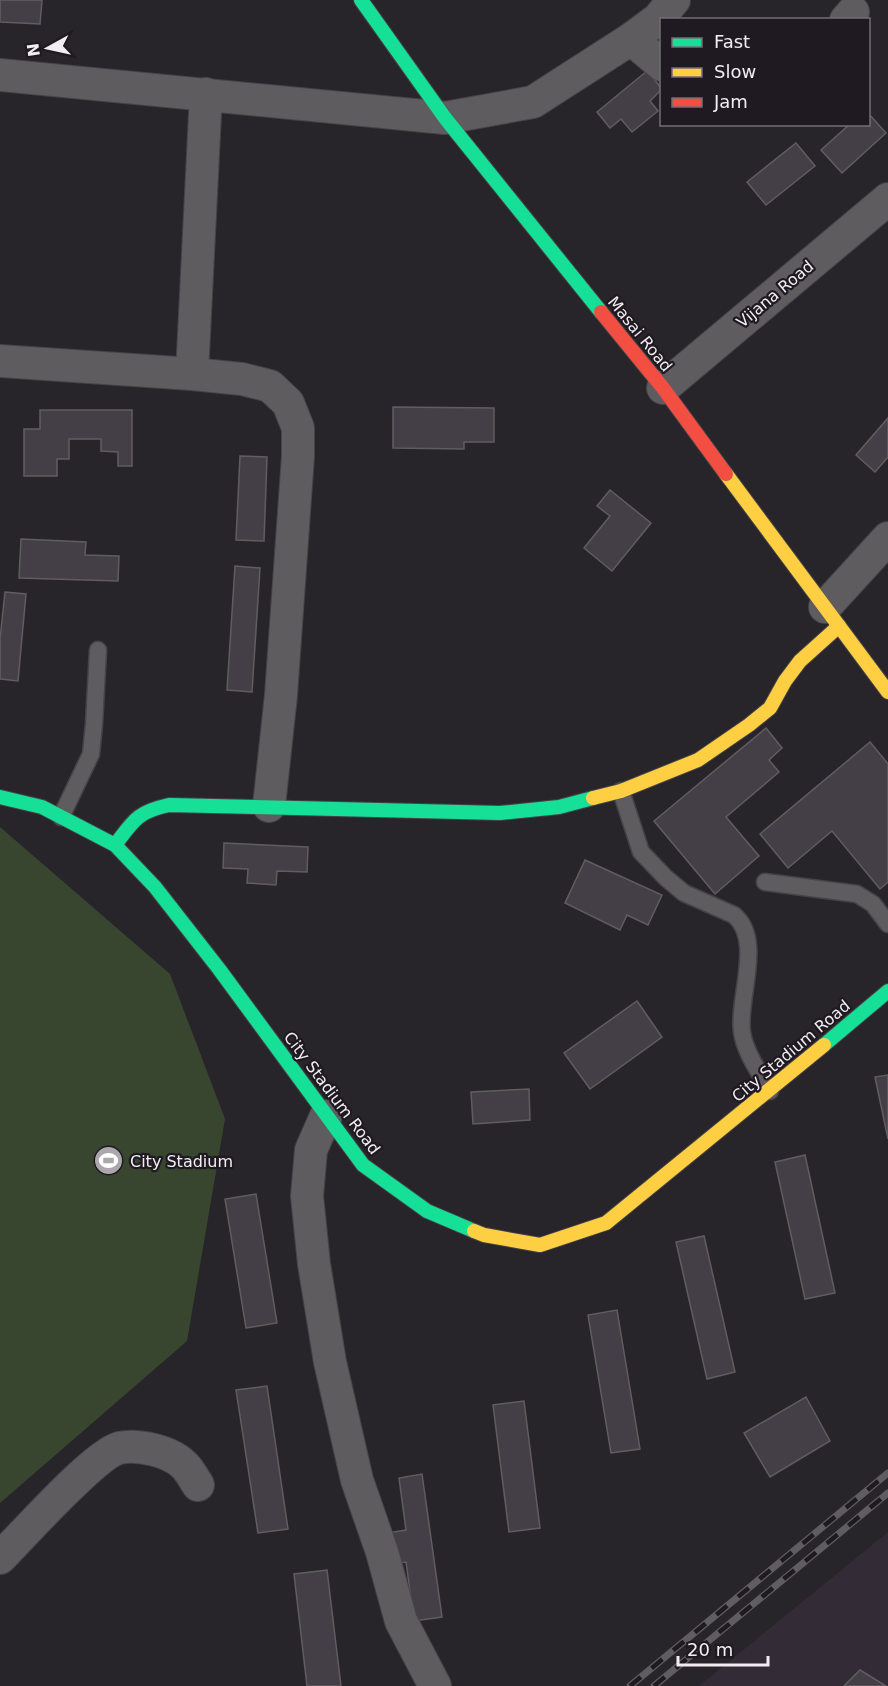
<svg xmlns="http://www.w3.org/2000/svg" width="888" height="1686" font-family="'DejaVu Sans',sans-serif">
  <rect width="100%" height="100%" fill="#28252a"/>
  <!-- built -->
  <polygon fill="#332b36" points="888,1532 888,1686 699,1686"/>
  <!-- green -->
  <polygon fill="#384630" points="0,827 170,974 225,1119 187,1341 0,1503"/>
  <!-- building -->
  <g fill="#443e47" stroke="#605d61" stroke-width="1.5">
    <polygon points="0,0 42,0 40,24 0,22"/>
    <polygon points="647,71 662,89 650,101 658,111 632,132 621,119 610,128 597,112"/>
    <polygon points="868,113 886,133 842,173 821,150 850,124 868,124"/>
    <polygon points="796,143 815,166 766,205 747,182"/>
    <polygon points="393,407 494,408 494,442 464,442 464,449 393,448"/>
    <polygon points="40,410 132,410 132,466 118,466 118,452 101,451 101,439 69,439 69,459 57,459 57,476 24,476 24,429 40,429"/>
    <polygon points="888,418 888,457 875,472 856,455"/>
    <polygon points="240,456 267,457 264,541 236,540"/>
    <polygon points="610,490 651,523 612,571 584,548 610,516 597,506"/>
    <polygon points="21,539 86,542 85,555 119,556 118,581 19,578"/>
    <polygon points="235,566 260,568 252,692 227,690"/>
    <polygon points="5,592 26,594 18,681 0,679 0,639"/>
    <polygon points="766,728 782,748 769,760 779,772 726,817 759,856 715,894 654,821"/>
    <polygon points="870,742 888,764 888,882 880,889 832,831 788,868 760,834"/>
    <polygon points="224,843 308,847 307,872 277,871 276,885 247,883 248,869 223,868"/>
    <polygon points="585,860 662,895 648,925 627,915 620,930 565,903"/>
    <polygon points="637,1001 662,1037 590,1089 564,1053"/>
    <polygon points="888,1075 888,1139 875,1077"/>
    <polygon points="529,1089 530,1120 473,1124 471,1092"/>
    <polygon points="805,1155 835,1293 805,1299 775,1162"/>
    <polygon points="256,1194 277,1323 246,1328 225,1199"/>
    <polygon points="704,1236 735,1372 707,1379 676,1242"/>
    <polygon points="617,1310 640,1449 611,1453 588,1315"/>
    <polygon points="267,1386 288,1529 258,1533 236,1390"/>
    <polygon points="806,1397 830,1441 770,1477 744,1433"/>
    <polygon points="524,1401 540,1528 509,1532 493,1405"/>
    <polygon points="422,1474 442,1617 414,1621 406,1562 392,1564 387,1533 406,1530 399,1478"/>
    <polygon points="327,1570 341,1686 307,1686 294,1574"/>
    <polygon points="860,1670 886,1686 844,1686"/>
  </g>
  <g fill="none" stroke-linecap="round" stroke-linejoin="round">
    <defs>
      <g id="lane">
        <path d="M621,791l20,61 25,26 18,15 50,22c30,25 3,84 8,117 3,21 18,41 28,59"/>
        <polyline points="61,817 91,754 94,724 98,650"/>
        <polyline points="765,882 857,894 873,904 888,924"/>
      </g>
      <g id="street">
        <polyline points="846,20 853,12"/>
        <polyline points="631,39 662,65"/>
        <polyline points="0,75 445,118 533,102 631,39 658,19 674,0"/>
        <polyline points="206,94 192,374 242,379 270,386 288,403 298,428 298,456 281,695 269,806"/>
        <polyline points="0,361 192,374"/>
        <polyline points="663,388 888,199"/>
        <polyline points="825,607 888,538"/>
        <polyline points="326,1116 311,1150 307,1196 314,1264 330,1362 357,1480 382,1552 401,1621 435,1686"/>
        <path d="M0,1558c23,-23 94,-103 119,-110 20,-4 52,3 66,18 5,5 9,13 13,19"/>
      </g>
      <g id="fast">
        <polyline points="361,0 445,118 601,312"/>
        <polyline points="0,797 42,807 115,845 155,887 219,969 363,1165 427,1211 474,1231"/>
        <path d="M115,845c19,-25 22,-33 54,-40l331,8 59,-6 34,-9"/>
        <polyline points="824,1045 888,991"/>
      </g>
      <g id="slow">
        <polyline points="726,474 888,692"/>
        <polyline points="593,798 621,791 698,760 749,725 770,708 785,681 800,661 839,626"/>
        <polyline points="474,1231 484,1235 540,1245 606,1223 824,1045"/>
      </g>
      <polyline id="jam" points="601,312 663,388 726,474"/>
    </defs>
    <!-- lane casing -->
    <use href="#lane" stroke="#464347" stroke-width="19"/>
    <!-- street casing -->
    <use href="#street" stroke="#464347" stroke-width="34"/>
    <!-- fast casing -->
    <use href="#fast" stroke="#464347" stroke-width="16"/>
    <!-- slow casing -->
    <use href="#slow" stroke="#464347" stroke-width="16"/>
    <!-- jam casing -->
    <use href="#jam" stroke="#464347" stroke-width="16"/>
    <!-- lane -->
    <use href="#lane" stroke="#5f5c60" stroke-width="16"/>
    <!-- street -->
    <use href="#street" stroke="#5f5c60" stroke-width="32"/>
    <!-- fast -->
    <use href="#fast" stroke="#16e098" stroke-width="14"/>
    <!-- slow -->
    <use href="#slow" stroke="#ffcf43" stroke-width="14"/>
    <!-- jam -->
    <use href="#jam" stroke="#f24e42" stroke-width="14"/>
    <defs>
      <g id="rail">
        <polyline points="630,1686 888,1473"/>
        <polyline points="654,1686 888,1493"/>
      </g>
    </defs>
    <!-- rail casing -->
    <use href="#rail" stroke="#5f5d61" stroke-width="7"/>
    <!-- rail -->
    <use href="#rail" stroke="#1f1a21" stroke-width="4.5" stroke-dasharray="14" stroke-linecap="butt"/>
  </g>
  <!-- icons -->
  <defs>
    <symbol id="stadium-disc" viewBox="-11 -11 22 22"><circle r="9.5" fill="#aba7ac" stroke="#1f1a21"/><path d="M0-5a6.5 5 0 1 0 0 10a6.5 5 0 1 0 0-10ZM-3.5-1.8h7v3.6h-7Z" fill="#fff"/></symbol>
  </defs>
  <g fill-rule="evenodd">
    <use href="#stadium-disc" x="92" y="1144" width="33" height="33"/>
  </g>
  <g text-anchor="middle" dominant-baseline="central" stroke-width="4.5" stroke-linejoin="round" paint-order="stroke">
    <!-- street labels -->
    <g font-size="16" fill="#f1edf2" stroke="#1f1a21">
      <text transform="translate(775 294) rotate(-40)">Vijana Road</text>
      <text transform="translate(640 334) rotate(51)">Masai Road</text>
      <text transform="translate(791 1051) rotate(-40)">City Stadium Road</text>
      <text transform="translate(332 1093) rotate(53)">City Stadium Road</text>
    </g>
    <!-- poi labels -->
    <g font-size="16" fill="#f1edf2" stroke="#1f1a21" text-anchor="start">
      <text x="130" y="1161">City Stadium</text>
    </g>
  </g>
  <!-- legend -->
  <rect x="660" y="18" width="210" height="108" fill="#1f1a21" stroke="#736e75" stroke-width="1.5"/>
  <rect x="672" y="38" width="30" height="9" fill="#16e098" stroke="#736e75" stroke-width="1.5"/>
  <text x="714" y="48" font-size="18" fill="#f1edf2">Fast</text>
  <rect x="672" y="68" width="30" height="9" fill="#ffcf43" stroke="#736e75" stroke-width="1.5"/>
  <text x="714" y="78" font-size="18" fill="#f1edf2">Slow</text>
  <rect x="672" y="98" width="30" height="9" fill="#f24e42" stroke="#736e75" stroke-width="1.5"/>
  <text x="714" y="108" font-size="18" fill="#f1edf2">Jam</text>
  <!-- north arrow -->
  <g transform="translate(48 48) rotate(262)" stroke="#1f1a21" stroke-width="4.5" paint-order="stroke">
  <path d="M0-4.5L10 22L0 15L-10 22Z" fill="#f1edf2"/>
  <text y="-9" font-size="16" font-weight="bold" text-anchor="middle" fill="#f1edf2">N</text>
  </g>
  <!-- scale -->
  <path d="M678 1656v9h90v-9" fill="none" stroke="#f1edf2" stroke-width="3"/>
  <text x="687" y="1656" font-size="18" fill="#f1edf2" stroke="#1f1a21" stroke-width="4.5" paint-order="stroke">20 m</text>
</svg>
